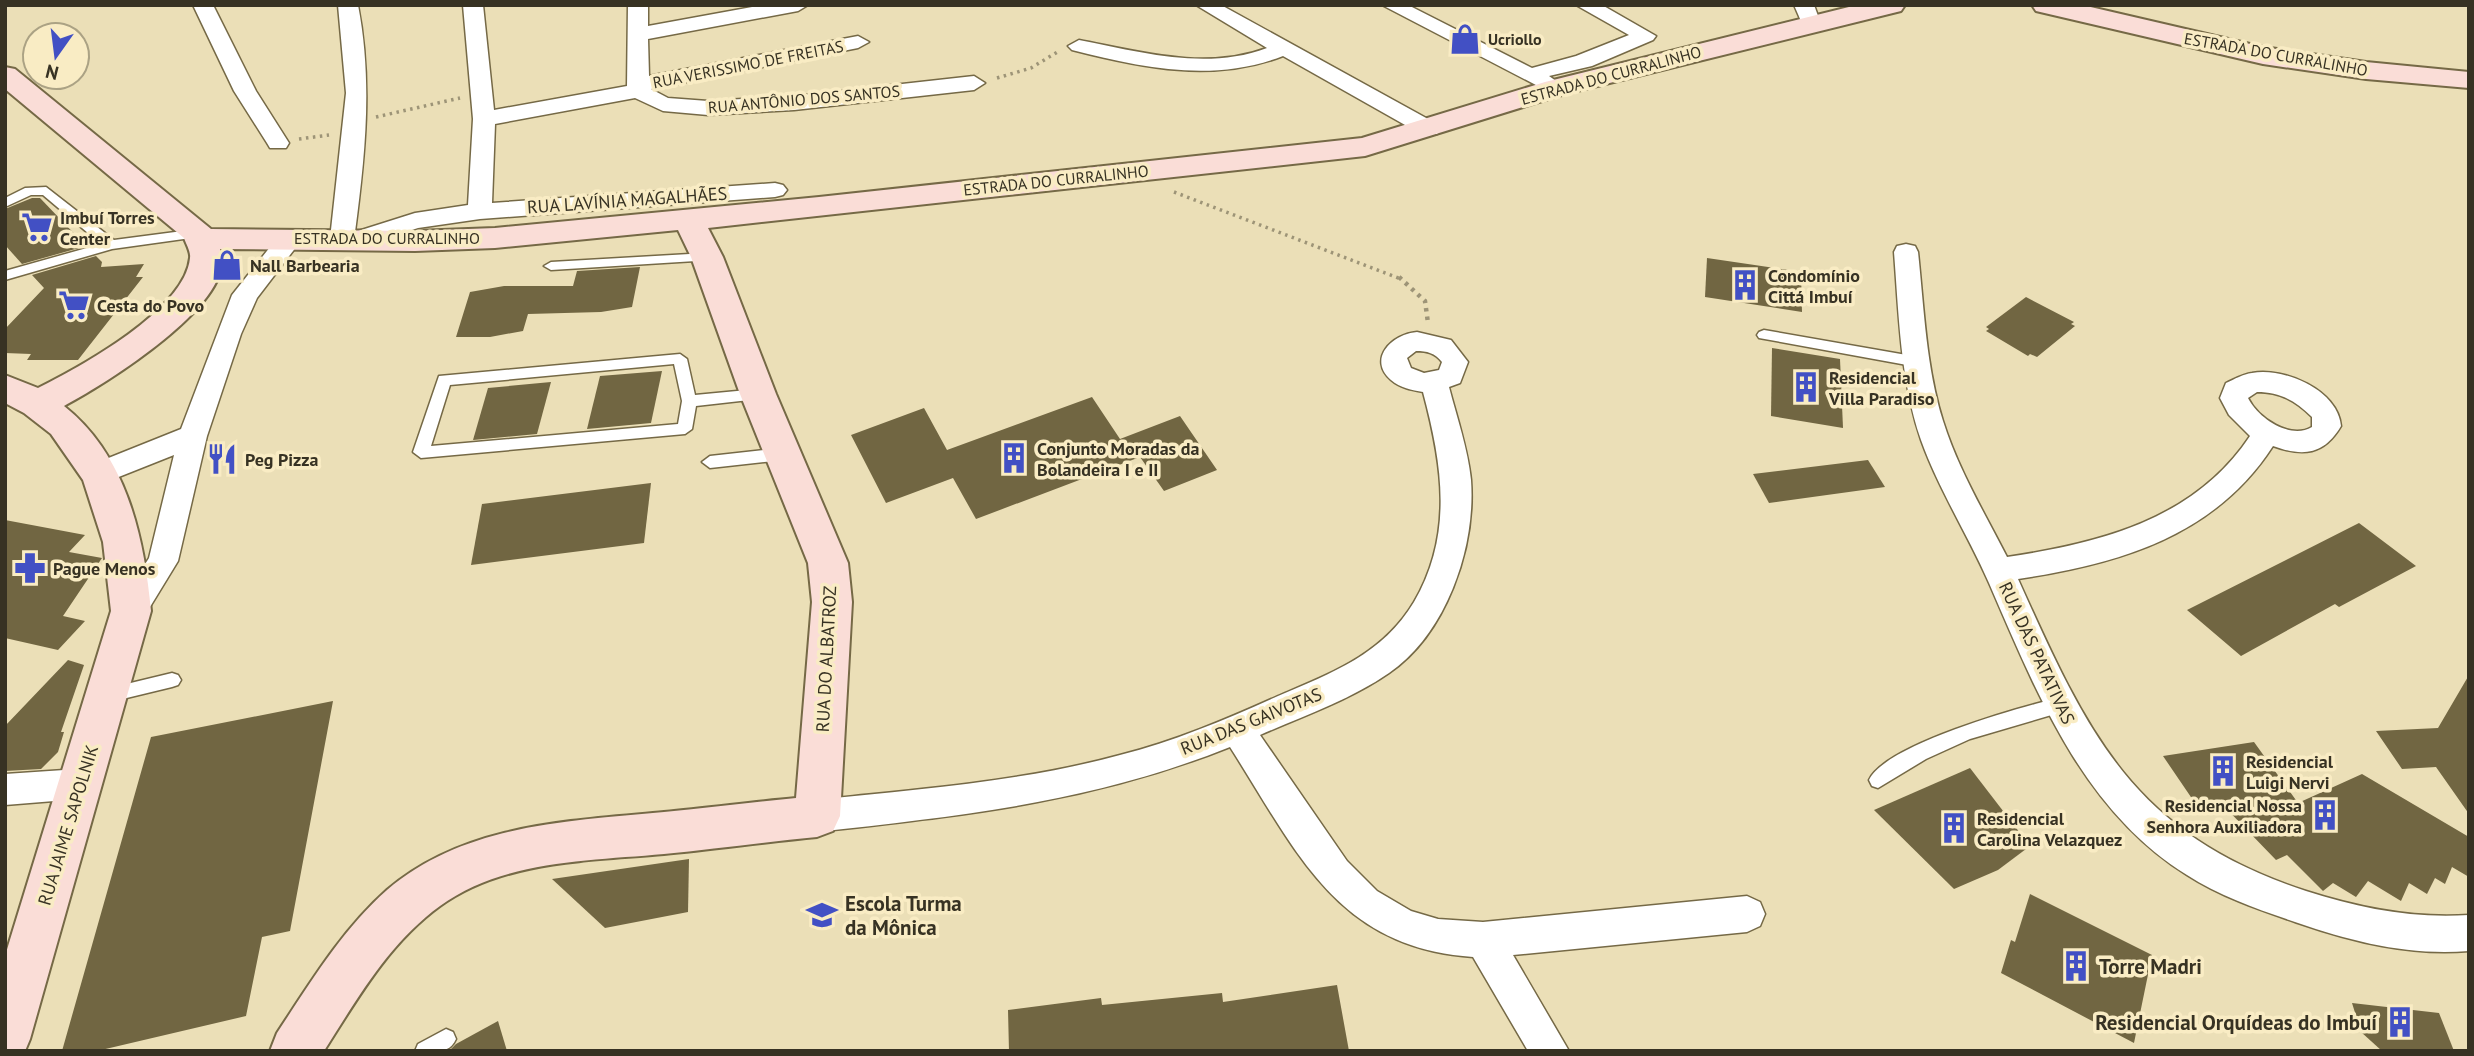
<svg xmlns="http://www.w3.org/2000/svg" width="2474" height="1056" font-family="'PT Sans',sans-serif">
  <rect width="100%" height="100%" fill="#ebdfb7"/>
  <!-- building -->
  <g fill="#716642">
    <polygon points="32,198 40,198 86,246 22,264 5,245 5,209"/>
    <polygon points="96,256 102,262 101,267 144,264 136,277 143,277 78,360 27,360 31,354 5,353 5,329 44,288 32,275"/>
    <polygon points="1707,258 1801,272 1802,312 1705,297"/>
    <polygon points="640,267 632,307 601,312 528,314 523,331 490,337 456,337 470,292 504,286 573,286 577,271"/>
    <polygon points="2026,297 2074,322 2071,324 2075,326 2037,357 2030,354 2028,356 1986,331 1989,329 1986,327"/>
    <polygon points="1772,348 1840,359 1843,428 1771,416"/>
    <polygon points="662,371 651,423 587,429 600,376"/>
    <polygon points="551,382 537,434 473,440 488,388"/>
    <polygon points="1092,397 1120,439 1180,416 1217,470 1164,491 1140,457 976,519 953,478 886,503 851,435 924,408 947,450"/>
    <polygon points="1868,460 1885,487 1769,503 1753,474"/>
    <polygon points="651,483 644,543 471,565 482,504"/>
    <polygon points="5,520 85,535 69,552 102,558 63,616 85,621 58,650 5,638"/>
    <polygon points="2359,523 2416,566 2339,607 2335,604 2241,656 2187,610"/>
    <polygon points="68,660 84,665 61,732 64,732 58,752 41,769 5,771 5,726"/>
    <polygon points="2469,675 2469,814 2436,767 2402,769 2376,731 2438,728"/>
    <polygon points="333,701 290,931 262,937 246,1016 97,1051 62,1051 151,737"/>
    <polygon points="2254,742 2298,803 2362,774 2469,837 2469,877 2452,867 2445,884 2435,878 2427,894 2409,883 2401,901 2368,881 2356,897 2333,883 2323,891 2287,855 2276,860 2218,800 2195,803 2163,756"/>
    <polygon points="1970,768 2030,846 1998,870 1954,889 1874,810"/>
    <polygon points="689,859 688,912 605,928 552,879"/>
    <polygon points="2030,894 2152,955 2134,1043 2001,973 2011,940 2015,942"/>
    <polygon points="1337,985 1349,1051 1009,1051 1008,1010 1101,998 1102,1005 1222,993 1223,1002"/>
    <polygon points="2352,1003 2439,1013 2454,1051 2382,1051 2361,1032"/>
    <polygon points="498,1021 507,1051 449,1051 456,1044"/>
  </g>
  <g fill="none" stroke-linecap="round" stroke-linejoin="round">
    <defs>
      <g id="lane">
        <polygon points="46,187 114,240 198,229 204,233 198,237 112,249 5,280 5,271 101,244 43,195 31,195 5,207 5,198 25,188"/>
        <polygon points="707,253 712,254 712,260 551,270 544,266 551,262"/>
        <polygon points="1764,330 1918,357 1925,362 1918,367 1759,338 1757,335 1759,332"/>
        <path d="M680,354l7,5 8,36 63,-6 7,5 -7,5 -62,7 -4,23 -7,5 -264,24 -8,-6 26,-76zM674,364l8,37 -4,23 -247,22 19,-61z"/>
        <polygon points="783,448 791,454 783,460 710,468 702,462 710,456"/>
        <polygon points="172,673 178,675 181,680 178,685 172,687 110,702 104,700 101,695 104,690 110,688"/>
        <path d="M2059,698l6,3 3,5 -3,5 -95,28 -44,20 -48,29 -6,-2 -3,-6c16,-35 151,-73 190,-82z"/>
        <path d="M446,1029l7,3 3,7c-7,17 -26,12 -41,12l3,-7z"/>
      </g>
      <g id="street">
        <polygon points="193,5 213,5 256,91 289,143 286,148 270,148 267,143 234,91"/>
        <path d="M338,5h20c15,77 7,151 -3,227l60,-19 53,-8 5,-86 -10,-114h20l11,105 133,-24 1,-81h20v21l115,-21h45l-10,6 -150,28 1,37 209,-40 11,6 -11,6 -207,41 17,9 40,3 86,-5 180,-20 11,7 -11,7 -180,20 -86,5 -45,-4 -28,-13 -140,26 -3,79 283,-20 8,2 4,5 -4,5 -8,2 -295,22 -62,9 -55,18 -10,-5 -11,6 -9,-2 -3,-6 16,-146z"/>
        <path d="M1196,5h25l216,119 3,5 -3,5h-16l-138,-78c-69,27 -141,12 -211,-6l-4,-4 11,-6c62,12 127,31 188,8z"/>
        <polygon points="1382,5 1408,5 1532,68 1576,56 1629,35 1576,5 1602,5 1656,36 1653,40 1592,66 1549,76 1566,88 1555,95"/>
        <polygon points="1794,5 1814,5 1821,24 1818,28 1804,28"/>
        <polygon points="291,230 300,232 303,238 257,298 241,334 207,436 178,561 142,620 131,624 120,620 115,611 149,558 174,455 101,484 91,481 87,473 91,465 181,429 232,295 282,232"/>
        <path d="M1906,244l9,2 3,6c6,56 8,115 25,169 15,48 41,91 64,136 94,-14 188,-38 243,-121l-21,-21 -9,-17 6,-15c9,-4 17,-9 26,-10 32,-6 86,17 89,53 -17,29 -38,31 -68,20 -58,90 -154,118 -255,133 70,156 115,255 288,312 53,17 107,28 163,24v36c-59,5 -116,-9 -171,-28 -38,-13 -77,-26 -111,-48 -105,-65 -151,-184 -198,-292 -21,-48 -50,-93 -68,-143 -21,-61 -22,-125 -27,-188l3,-6zM2257,392c23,0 39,9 55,25v10c-22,13 -54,-9 -64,-29z"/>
        <path d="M1417,332l34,8 17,22 -8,21 -11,4c8,31 19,62 22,93 5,68 -25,154 -82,193 -39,27 -86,43 -129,62l87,126 30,30 34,20 27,8 45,3 264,-26 13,6 5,12 -5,12 -13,6 -234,23 56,96h-41l-55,-94c-137,-9 -177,-107 -243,-210 -140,56 -265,68 -413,85l-12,-5 -5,-11 5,-11 12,-5c101,-11 204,-18 303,-45 55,-14 107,-36 158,-59 54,-23 105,-42 136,-94 40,-68 28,-139 9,-210 -11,-2 -23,-4 -32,-12 -24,-21 1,-46 26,-48zM1416,351c11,0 19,2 26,11l-3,8 -15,3 -13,-5 -4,-10z"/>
        <polygon points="79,769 91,773 96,784 91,795 79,799 5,805 5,774"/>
      </g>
      <g id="secondary">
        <path d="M1857,5h48l-4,6 -336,83 -200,62 -657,72 15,29 53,137 72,169 4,39 -12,214 -7,15 -16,6c-51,5 -102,12 -153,17 -75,7 -161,6 -224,52 -51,37 -83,93 -116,145h-54l7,-18c33,-50 65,-103 110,-143 77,-66 181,-69 277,-78 44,-4 88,-10 132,-14l16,-196 -4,-39 -68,-169 -49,-137 -13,-27 -183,18 -80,3 -195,-2c21,52 -118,137 -156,157 62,49 80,130 87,205l-121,428 -5,12h-20v-95l106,-345 -8,-69 -20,-62 -32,-46 -27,-21 -19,-10v-28l33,13c42,-21 147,-78 152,-130 1,-6 -4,-14 -6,-20l-179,-149v-22l10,2 196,160 204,2 80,-3 324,-31 543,-59 183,-56z"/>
        <polygon points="2032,5 2082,5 2263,47 2366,62 2469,72 2469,88 2366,79 2263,64 2036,11"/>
      </g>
    </defs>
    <!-- lane casing -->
    <use href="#lane" stroke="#756946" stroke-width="3"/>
    <!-- street casing -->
    <use href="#street" stroke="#756946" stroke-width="3"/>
    <!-- secondary casing -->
    <use href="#secondary" stroke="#756946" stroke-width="4"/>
    <!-- path-far1 -->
    <g stroke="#9d9477" stroke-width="3.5" stroke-dasharray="2.5 4.5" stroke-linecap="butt">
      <polyline points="997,78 1031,68 1059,51"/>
      <polyline points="376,117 460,98"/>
      <polyline points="299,139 329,135"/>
      <polyline points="1174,192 1401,279"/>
    </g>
    <!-- path -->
    <polyline stroke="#9d9477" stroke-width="4.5" stroke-dasharray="3.5 5" stroke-linecap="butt" points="1399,277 1425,301 1428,323"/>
    <!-- lane -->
    <use href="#lane" fill="#fff" fill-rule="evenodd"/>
    <!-- street -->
    <use href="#street" fill="#fff" fill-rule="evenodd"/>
    <!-- secondary -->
    <use href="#secondary" fill="#faddd7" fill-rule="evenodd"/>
  </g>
  <!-- icons -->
  <defs>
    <symbol id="shop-bare" viewBox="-9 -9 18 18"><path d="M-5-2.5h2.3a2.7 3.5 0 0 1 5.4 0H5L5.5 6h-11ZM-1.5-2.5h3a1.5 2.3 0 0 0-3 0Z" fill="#4250c4" stroke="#f9ecc4" stroke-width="2.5" paint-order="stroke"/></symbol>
    <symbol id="supermarket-bare" viewBox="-9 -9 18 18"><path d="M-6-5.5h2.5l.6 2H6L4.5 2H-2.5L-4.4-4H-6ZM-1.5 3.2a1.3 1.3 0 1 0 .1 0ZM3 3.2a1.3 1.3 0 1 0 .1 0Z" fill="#4250c4" stroke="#f9ecc4" stroke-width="2.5" paint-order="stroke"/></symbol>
    <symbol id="building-bare" viewBox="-9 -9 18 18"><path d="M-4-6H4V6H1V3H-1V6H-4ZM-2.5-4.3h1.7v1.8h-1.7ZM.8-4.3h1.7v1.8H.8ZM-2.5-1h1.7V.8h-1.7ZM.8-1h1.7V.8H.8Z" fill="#4250c4" stroke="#f9ecc4" stroke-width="2.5" paint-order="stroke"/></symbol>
    <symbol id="restaurant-bare" viewBox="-9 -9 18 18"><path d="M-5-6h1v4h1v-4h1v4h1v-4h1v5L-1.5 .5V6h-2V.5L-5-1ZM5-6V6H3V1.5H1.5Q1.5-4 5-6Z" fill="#4250c4" stroke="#f9ecc4" stroke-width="2.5" paint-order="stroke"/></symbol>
    <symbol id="pharmacy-bare" viewBox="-9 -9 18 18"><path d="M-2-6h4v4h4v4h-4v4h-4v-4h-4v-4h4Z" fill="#4250c4" stroke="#f9ecc4" stroke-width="2.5" paint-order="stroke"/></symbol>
    <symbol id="school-bare" viewBox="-9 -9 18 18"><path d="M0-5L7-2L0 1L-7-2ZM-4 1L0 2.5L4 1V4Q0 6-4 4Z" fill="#4250c4" stroke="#f9ecc4" stroke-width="2.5" paint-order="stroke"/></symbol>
  </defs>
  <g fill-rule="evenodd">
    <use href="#shop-bare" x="1443" y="17" width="44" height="44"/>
    <use href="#supermarket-bare" x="15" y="205" width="44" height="44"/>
    <use href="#shop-bare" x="205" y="243" width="44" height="44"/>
    <use href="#building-bare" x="1723" y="263" width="44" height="44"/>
    <use href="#supermarket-bare" x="52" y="283" width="44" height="44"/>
    <use href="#building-bare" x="1784" y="365" width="44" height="44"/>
    <use href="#building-bare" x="992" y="436" width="44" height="44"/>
    <use href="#restaurant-bare" x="200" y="437" width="44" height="44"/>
    <use href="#pharmacy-bare" x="8" y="546" width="44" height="44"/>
    <use href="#building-bare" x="2201" y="749" width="44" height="44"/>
    <use href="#building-bare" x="2303" y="793" width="44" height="44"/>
    <use href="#building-bare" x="1932" y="806" width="44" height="44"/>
    <use href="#school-bare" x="800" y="893" width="44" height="44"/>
    <use href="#building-bare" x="2054" y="944" width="44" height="44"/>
    <use href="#building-bare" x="2378" y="1000" width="44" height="44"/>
  </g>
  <g text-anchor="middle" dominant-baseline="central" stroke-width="7" stroke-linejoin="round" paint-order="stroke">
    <!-- far-poi labels -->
    <g font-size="16" font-weight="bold" fill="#373223" stroke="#f9ecc4" text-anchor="start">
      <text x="1488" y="39">Ucriollo</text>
    </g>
    <!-- far-street labels -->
    <g font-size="16" fill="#373223" stroke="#f9ecc4">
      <text transform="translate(2276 54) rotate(10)">ESTRADA DO CURRALINHO</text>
      <text transform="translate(748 64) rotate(-11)">RUA VERISSIMO DE FREITAS</text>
      <text transform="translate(1611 75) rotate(-15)">ESTRADA DO CURRALINHO</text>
      <text transform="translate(804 99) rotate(-5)">RUA ANTÔNIO DOS SANTOS</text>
      <text transform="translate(1056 180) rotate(-6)">ESTRADA DO CURRALINHO</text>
      <text x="387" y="238">ESTRADA DO CURRALINHO</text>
    </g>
    <!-- street labels -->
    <g font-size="18" fill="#373223" stroke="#f9ecc4">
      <text transform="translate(627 200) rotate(-4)">RUA LAVÍNIA MAGALHÃES</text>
      <text transform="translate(2037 653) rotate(65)">RUA DAS PATATIVAS</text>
      <text transform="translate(826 659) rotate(-87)">RUA DO ALBATROZ</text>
      <text transform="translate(1251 721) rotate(-22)">RUA DAS GAIVOTAS</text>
      <text transform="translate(68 825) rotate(-73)">RUA JAIME SAPOLNIK</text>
    </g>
    <!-- poi labels -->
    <g font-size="18" font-weight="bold" fill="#373223" stroke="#f9ecc4" text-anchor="start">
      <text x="60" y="217">Imbuí Torres<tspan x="60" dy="21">Center</tspan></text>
      <text x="250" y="265">Nall Barbearia</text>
      <text x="1768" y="275">Condomínio<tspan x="1768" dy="21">Cittá Imbuí</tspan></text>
      <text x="97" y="305">Cesta do Povo</text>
      <text x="1829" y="377">Residencial<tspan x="1829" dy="21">Villa Paradiso</tspan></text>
      <text x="1037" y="448">Conjunto Moradas da<tspan x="1037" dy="21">Bolandeira I e II</tspan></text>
      <text x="245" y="459">Peg Pizza</text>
      <text x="53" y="568">Pague Menos</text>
      <text x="2246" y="761">Residencial<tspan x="2246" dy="21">Luigi Nervi</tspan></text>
      <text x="2302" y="805" text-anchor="end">Residencial Nossa<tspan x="2302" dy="21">Senhora Auxiliadora</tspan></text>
      <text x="1977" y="818">Residencial<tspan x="1977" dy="21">Carolina Velazquez</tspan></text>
    </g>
    <!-- near-poi labels -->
    <g font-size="21" font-weight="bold" fill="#373223" stroke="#f9ecc4" text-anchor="start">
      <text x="845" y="903">Escola Turma<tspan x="845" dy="24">da Mônica</tspan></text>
      <text x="2099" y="966">Torre Madri</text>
      <text x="2377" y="1022" text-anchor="end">Residencial Orquídeas do Imbuí</text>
    </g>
  </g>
  <!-- border -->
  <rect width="2474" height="1056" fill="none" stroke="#373223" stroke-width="14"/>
  <!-- north arrow -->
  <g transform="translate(56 56) rotate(194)"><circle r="33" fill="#f9ecc4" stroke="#aba284" stroke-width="2"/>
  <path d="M0-5L12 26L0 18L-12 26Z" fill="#4250c4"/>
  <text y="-10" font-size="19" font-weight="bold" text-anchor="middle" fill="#373223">N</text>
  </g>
</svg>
